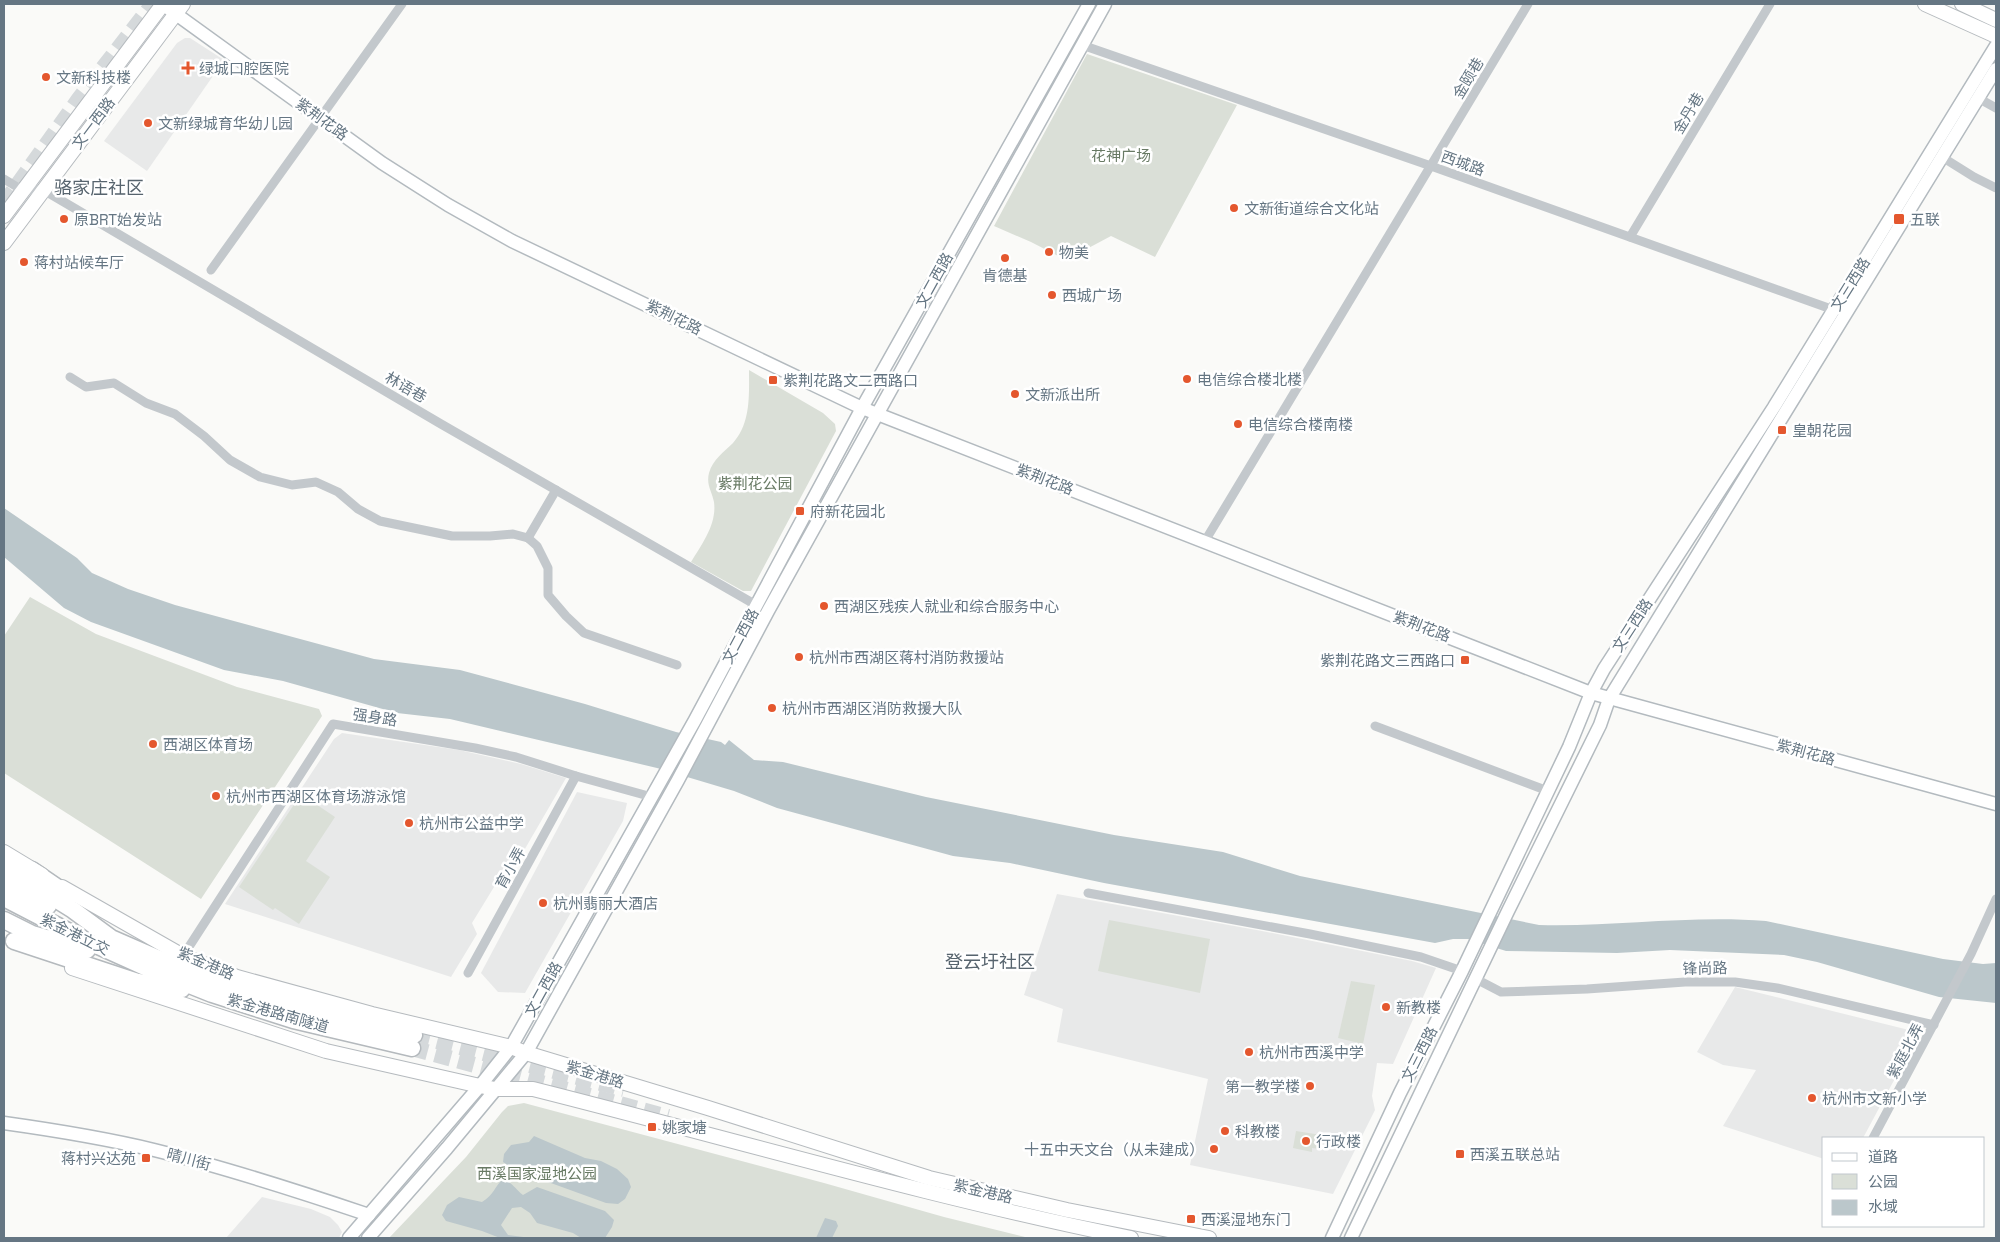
<svg xmlns="http://www.w3.org/2000/svg" width="2000" height="1242" font-family="'Space Grotesk','Noto Sans SC',sans-serif">
  <rect width="100%" height="100%" fill="#fafaf8"/>
  <!-- built -->
  <g fill="#e8e9e9">
    <polygon points="185,38 190,38 224,60 147,171 104,141 177,43"/>
    <polygon points="342,733 459,750 521,764 566,778 515,866 505,869 472,923 477,934 451,977 225,904 334,739"/>
    <polygon points="577,792 627,803 623,821 525,993 498,992 481,973"/>
    <polygon points="1057,894 1262,931 1412,961 1436,968 1393,1064 1377,1063 1372,1096 1375,1110 1333,1194 1190,1165 1208,1079 1057,1042 1063,1009 1024,995"/>
    <polygon points="1735,987 1905,1029 1912,1032 1915,1037 1914,1043 1863,1138 1824,1138 1824,1159 1723,1126 1756,1070 1723,1065 1697,1052"/>
    <polygon points="262,1197 311,1209 330,1217 338,1225 342,1232 339,1238 226,1238"/>
  </g>
  <!-- green -->
  <g fill="#dadfd7">
    <polygon points="1087,54 1237,105 1155,257 1111,236 1066,260 1031,242 994,226"/>
    <path d="M749,370l74,43 12,11 1,7 -85,160h-8l-52,-29c11,-18 26,-38 23,-60 -2,-11 -8,-17 -5,-29 4,-14 15,-21 24,-30 18,-20 16,-48 16,-73z"/>
    <polygon points="30,597 96,634 237,687 319,709 322,716 201,899 4,773 4,636"/>
    <polygon points="301,794 335,817 306,861 330,877 299,924 275,908 273,910 239,887"/>
    <polygon points="1109,920 1210,939 1200,993 1098,971"/>
    <polygon points="1351,981 1375,985 1363,1044 1338,1038"/>
    <polygon points="524,1103 824,1183 944,1217 1029,1238 389,1238 466,1157 502,1112 508,1106"/>
    <polygon points="1296,1131 1321,1135 1319,1149 1312,1148 1312,1152 1293,1148"/>
  </g>
  <!-- water -->
  <g fill="#bbc7cb">
    <path d="M4,508l73,50 15,15 36,16 47,16 199,54 86,11 125,34 91,28 45,10 4,3 4,-5 25,20 29,2 143,35 188,38 109,17 77,24 239,49c75,2 151,-10 227,-4l177,38 40,5 13,-1v40l-57,-6 -122,-35 -33,-7 -114,-5 -53,3 -111,-2 -38,-12h-15l-18,4 -331,-60 -94,-20 -57,-7 -176,-48 -43,-17 -77,-23 -207,-49 -53,-6 -114,-32 -59,-11 -133,-48 -27,-14 -60,-51z"/>
    <polygon points="534,1136 585,1158 601,1161 617,1169 628,1179 631,1187 625,1199 618,1204 606,1203 515,1170 503,1162 504,1154 511,1145 529,1142"/>
    <path d="M503,1179c10,4 12,10 20,16l14,-8 68,24 9,9 -2,7 -7,11h-24l-8,-5 -36,-10 -7,-10 -9,-6 -9,1 -11,17 7,10 23,3h-31l-18,-7 -36,-10 -4,-6 5,-10 12,-8 23,5c12,-7 12,-15 21,-23z"/>
    <polygon points="825,1218 836,1221 838,1226 832,1238 816,1238"/>
  </g>
  <g fill="none" stroke-linecap="round" stroke-linejoin="round">
    <!-- highway-tunnel -->
    <g stroke="#d5d9db" stroke-width="16" stroke-dasharray="16 8" stroke-linecap="butt">
      <polyline points="4,204 79,99 153,4"/>
      <polyline points="414,1035 624,1089"/>
      <polyline points="412,1048 668,1117"/>
    </g>
    <defs>
      <g id="secondary">
        <polyline points="162,4 382,163 448,205 512,241 862,408 1591,693 1996,804"/>
        <path d="M4,1123c50,7 100,15 150,27 73,18 144,41 215,65"/>
        <polyline points="349,1238 480,1086 511,1047 695,720 862,408 1089,4"/>
        <polyline points="368,1238 447,1148 526,1053 678,780 768,611 1105,4"/>
        <polyline points="1332,1238 1400,1093 1462,971 1569,747 1591,693 1604,669 1774,407 1996,46"/>
        <polyline points="1351,1238 1508,911 1600,725 1609,699 1996,69"/>
      </g>
      <g id="primary">
        <polyline points="1925,4 1996,36"/>
        <polyline points="1962,4 1996,20"/>
        <polyline points="4,216 163,4"/>
        <polyline points="4,243 183,4"/>
        <polyline points="4,852 42,875"/>
        <polyline points="62,887 183,956 237,977 372,1014 511,1047 526,1053 708,1108 929,1178 1067,1210 1209,1238"/>
        <path d="M72,968l254,83 154,35 15,3h38c199,50 396,108 598,149"/>
      </g>
      <g id="highway">
        <polyline points="4,867 73,910 111,938 157,958 240,990 287,1004 414,1035"/>
        <polyline points="32,870 70,896"/>
        <polyline points="4,882 48,906"/>
        <polyline points="4,898 85,940 147,968 212,994 293,1020 412,1048"/>
        <polyline points="4,920 32,934 87,950"/>
        <polyline points="14,941 138,982 182,989"/>
      </g>
    </defs>
    <!-- secondary casing -->
    <use href="#secondary" stroke="#b3babf" stroke-width="15"/>
    <!-- primary casing -->
    <use href="#primary" stroke="#b5babe" stroke-width="16"/>
    <!-- highway casing -->
    <use href="#highway" stroke="#b4b9bd" stroke-width="19"/>
    <!-- street -->
    <g stroke="#c3c8cc" stroke-width="9">
      <polyline points="1082,45 1431,166 1834,310"/>
      <polyline points="1978,98 1996,108"/>
      <polyline points="1942,157 1974,177 1996,188"/>
      <polyline points="4,179 22,190 43,190 52,195 441,424 756,605"/>
      <polyline points="1630,237 1770,4"/>
      <polyline points="211,270 402,4"/>
      <polyline points="70,377 86,387 114,383 146,403 175,414 204,436 230,460 260,477 292,485 316,482 338,492 358,509 380,521 452,536 490,536 513,534 528,538 537,546 548,568 548,595 566,616 584,633 677,665"/>
      <polyline points="528,538 556,490"/>
      <polyline points="1205,541 1528,4"/>
      <polyline points="1375,726 1548,791"/>
      <polyline points="1088,893 1310,934 1421,957 1462,971"/>
      <polyline points="183,956 333,724 475,748 516,757 576,776 652,797"/>
      <polyline points="468,973 576,776"/>
      <polyline points="1476,979 1501,992 1587,989 1685,982 1735,982 1777,988 1934,1025"/>
      <polyline points="1873,1138 1971,954 1996,899"/>
    </g>
    <!-- secondary -->
    <use href="#secondary" stroke="#fff" stroke-width="12"/>
    <!-- primary -->
    <use href="#primary" stroke="#fff" stroke-width="14"/>
    <!-- highway -->
    <use href="#highway" stroke="#fff" stroke-width="16"/>
  </g>
  <!-- markers -->
  <g fill="#e4572e" stroke="#fff" stroke-width="2">
    <path d="M185.5 60.5h5v5h5v5h-5v5h-5v-5h-5v-5h5z"/>
    <circle cx="46" cy="77" r="5"/>
    <circle cx="148" cy="123" r="5"/>
    <circle cx="1234" cy="208" r="5"/>
    <circle cx="64" cy="219" r="5"/>
    <rect x="1893" y="213" width="12" height="12" rx="2.5"/>
    <circle cx="1049" cy="252" r="5"/>
    <circle cx="1005" cy="258" r="5"/>
    <circle cx="24" cy="262" r="5"/>
    <circle cx="1052" cy="295" r="5"/>
    <circle cx="1187" cy="379" r="5"/>
    <rect x="768" y="375" width="10" height="10" rx="2.5"/>
    <circle cx="1015" cy="394" r="5"/>
    <circle cx="1238" cy="424" r="5"/>
    <rect x="1777" y="425" width="10" height="10" rx="2.5"/>
    <rect x="795" y="506" width="10" height="10" rx="2.5"/>
    <circle cx="824" cy="606" r="5"/>
    <circle cx="799" cy="657" r="5"/>
    <rect x="1460" y="655" width="10" height="10" rx="2.5"/>
    <circle cx="772" cy="708" r="5"/>
    <circle cx="153" cy="744" r="5"/>
    <circle cx="216" cy="796" r="5"/>
    <circle cx="409" cy="823" r="5"/>
    <circle cx="543" cy="903" r="5"/>
    <circle cx="1386" cy="1007" r="5"/>
    <circle cx="1249" cy="1052" r="5"/>
    <circle cx="1310" cy="1086" r="5"/>
    <circle cx="1812" cy="1098" r="5"/>
    <rect x="647" y="1122" width="10" height="10" rx="2.5"/>
    <circle cx="1225" cy="1131" r="5"/>
    <circle cx="1306" cy="1141" r="5"/>
    <circle cx="1214" cy="1149" r="5"/>
    <rect x="1455" y="1149" width="10" height="10" rx="2.5"/>
    <rect x="141" y="1153" width="10" height="10" rx="2.5"/>
    <rect x="1186" y="1214" width="10" height="10" rx="2.5"/>
  </g>
  <g text-anchor="middle" dominant-baseline="central" stroke-width="5" stroke-linejoin="round" paint-order="stroke">
    <!-- poi labels -->
    <g font-size="15" fill="#657683" stroke="#fff" text-anchor="start">
      <text x="199" y="68">绿城口腔医院</text>
      <text x="56" y="77">文新科技楼</text>
      <text x="158" y="123">文新绿城育华幼儿园</text>
      <text x="1244" y="208">文新街道综合文化站</text>
      <text x="74" y="219">原BRT始发站</text>
      <text x="1910" y="219">五联</text>
      <text x="1059" y="252">物美</text>
      <text x="34" y="262">蒋村站候车厅</text>
      <text x="1005" y="275" text-anchor="middle">肯德基</text>
      <text x="1062" y="295">西城广场</text>
      <text x="1197" y="379">电信综合楼北楼</text>
      <text x="783" y="380">紫荆花路文二西路口</text>
      <text x="1025" y="394">文新派出所</text>
      <text x="1248" y="424">电信综合楼南楼</text>
      <text x="1792" y="430">皇朝花园</text>
      <text x="810" y="511">府新花园北</text>
      <text x="834" y="606">西湖区残疾人就业和综合服务中心</text>
      <text x="809" y="657">杭州市西湖区蒋村消防救援站</text>
      <text x="1455" y="660" text-anchor="end">紫荆花路文三西路口</text>
      <text x="782" y="708">杭州市西湖区消防救援大队</text>
      <text x="163" y="744">西湖区体育场</text>
      <text x="226" y="796">杭州市西湖区体育场游泳馆</text>
      <text x="419" y="823">杭州市公益中学</text>
      <text x="553" y="903">杭州翡丽大酒店</text>
      <text x="1396" y="1007">新教楼</text>
      <text x="1259" y="1052">杭州市西溪中学</text>
      <text x="1300" y="1086" text-anchor="end">第一教学楼</text>
      <text x="1822" y="1098">杭州市文新小学</text>
      <text x="662" y="1127">姚家塘</text>
      <text x="1235" y="1131">科教楼</text>
      <text x="1316" y="1141">行政楼</text>
      <text x="1204" y="1149" text-anchor="end">十五中天文台（从未建成）</text>
      <text x="1470" y="1154">西溪五联总站</text>
      <text x="136" y="1158" text-anchor="end">蒋村兴达苑</text>
      <text x="1201" y="1219">西溪湿地东门</text>
    </g>
    <!-- street labels -->
    <g font-size="15" fill="#657683" stroke="#fff">
      <text transform="translate(1468 78) rotate(-59)">金颐巷</text>
      <text transform="translate(1688 113) rotate(-59)">金丹巷</text>
      <text transform="translate(322 119) rotate(36)">紫荆花路</text>
      <text transform="translate(93 123) rotate(-53)">文一西路</text>
      <text transform="translate(1463 163) rotate(20)">西城路</text>
      <text transform="translate(934 280) rotate(-61)">文二西路</text>
      <text transform="translate(1850 284) rotate(-58)">文三西路</text>
      <text transform="translate(674 317) rotate(26)">紫荆花路</text>
      <text transform="translate(406 387) rotate(30)">林语巷</text>
      <text transform="translate(1045 479) rotate(21)">紫荆花路</text>
      <text transform="translate(1632 625) rotate(-57)">文三西路</text>
      <text transform="translate(1422 626) rotate(21)">紫荆花路</text>
      <text transform="translate(740 636) rotate(-62)">文二西路</text>
      <text transform="translate(375 717) rotate(9)">强身路</text>
      <text transform="translate(1806 752) rotate(15)">紫荆花路</text>
      <text transform="translate(510 868) rotate(-61)">育小弄</text>
      <text transform="translate(75 934) rotate(26)">紫金港立交</text>
      <text transform="translate(206 963) rotate(23)">紫金港路</text>
      <text transform="translate(1705 968) rotate(-1)">锋尚路</text>
      <text transform="translate(543 989) rotate(-61)">文二西路</text>
      <text transform="translate(278 1013) rotate(16)">紫金港路南隧道</text>
      <text transform="translate(1905 1051) rotate(-62)">紫庭北弄</text>
      <text transform="translate(1419 1054) rotate(-63)">文三西路</text>
      <text transform="translate(595 1074) rotate(17)">紫金港路</text>
      <text transform="translate(189 1159) rotate(15)">晴川街</text>
      <text transform="translate(983 1191) rotate(13)">紫金港路</text>
    </g>
    <!-- park labels -->
    <g font-size="15" fill="#687a64" stroke="#fff">
      <text x="1121" y="155">花神广场</text>
      <text x="755" y="483">紫荆花公园</text>
      <text x="537" y="1173">西溪国家湿地公园</text>
    </g>
    <!-- quarter labels -->
    <g font-size="18" fill="#57646e" stroke="#fff">
      <text x="99" y="187">骆家庄社区</text>
      <text x="990" y="961">登云圩社区</text>
    </g>
  </g>
  <!-- border -->
  <rect width="2000" height="1242" fill="none" stroke="#657683" stroke-width="10"/>
  <!-- legend -->
  <rect x="1822" y="1137" width="162" height="90" fill="#ffffff" stroke="#c1c8cd"/>
  <rect x="1832" y="1153" width="25" height="8" fill="#ffffff" stroke="#c1c8cd"/>
  <text x="1868" y="1162" font-size="15" fill="#657683">道路</text>
  <rect x="1832" y="1174" width="25" height="15" fill="#dadfd7" stroke="#c1c8cd"/>
  <text x="1868" y="1187" font-size="15" fill="#657683">公园</text>
  <rect x="1832" y="1200" width="25" height="15" fill="#bbc7cb" stroke="#c1c8cd"/>
  <text x="1868" y="1212" font-size="15" fill="#657683">水域</text>
</svg>
